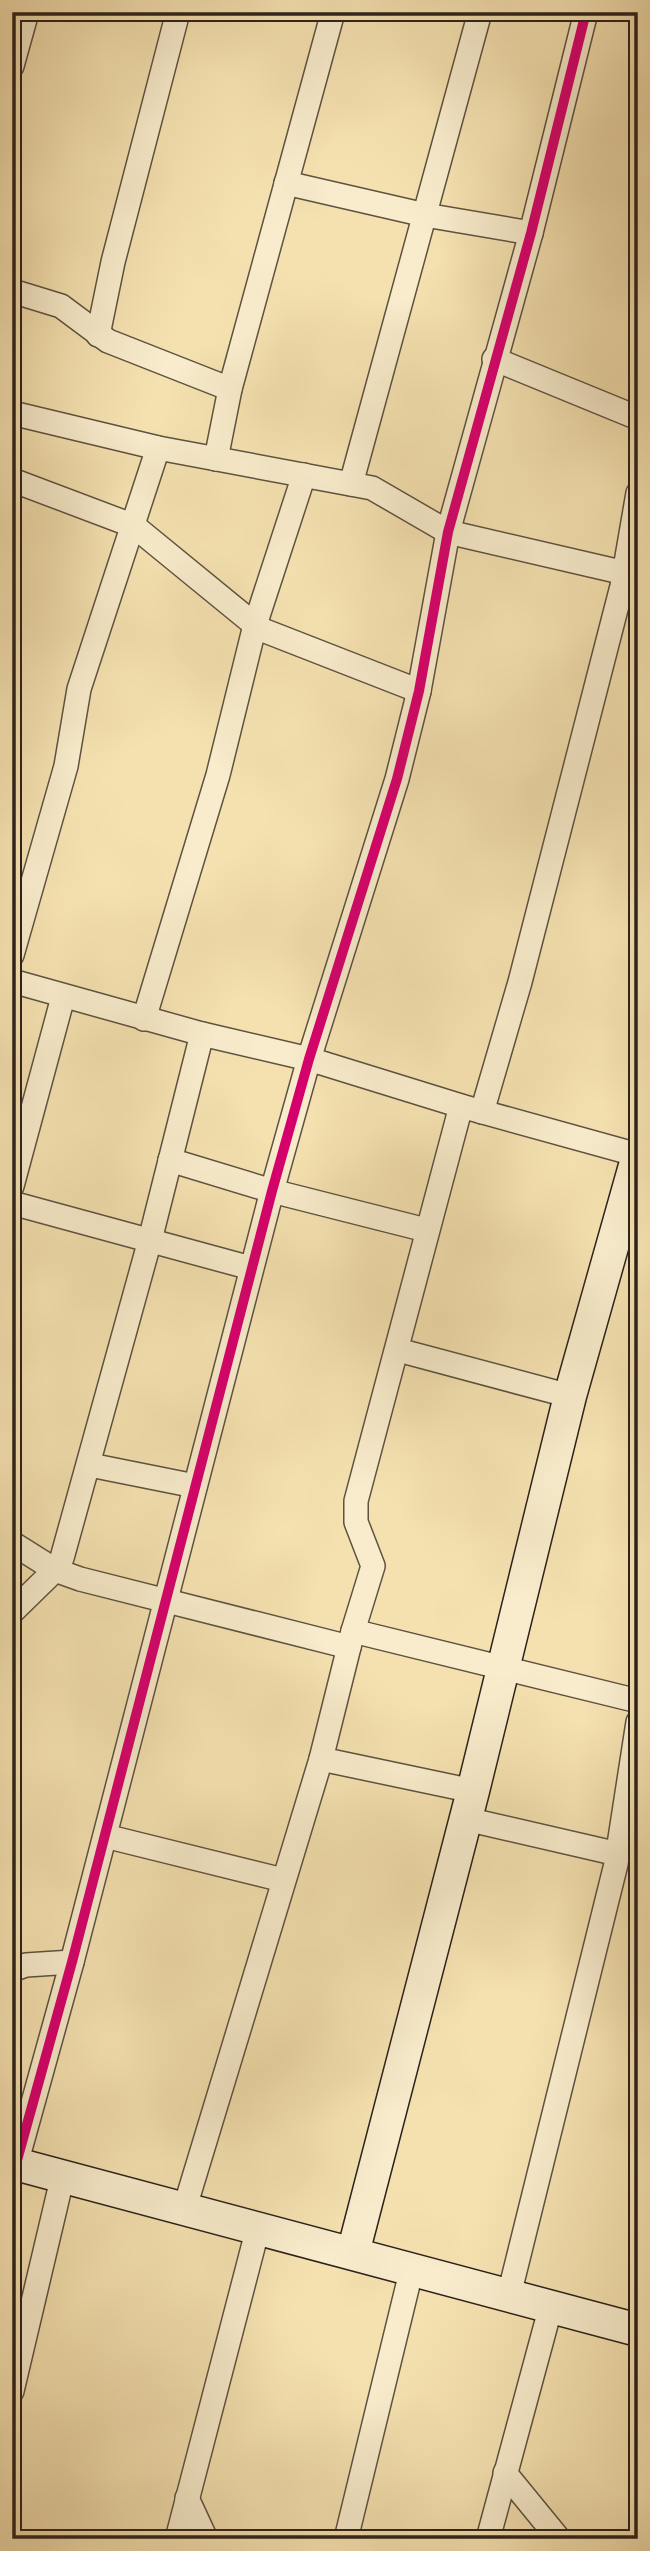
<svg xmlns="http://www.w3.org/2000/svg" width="650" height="2551" font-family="'IM FELL English',serif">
  <rect width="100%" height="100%" fill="#f5e1b0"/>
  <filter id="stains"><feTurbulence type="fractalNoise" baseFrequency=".00286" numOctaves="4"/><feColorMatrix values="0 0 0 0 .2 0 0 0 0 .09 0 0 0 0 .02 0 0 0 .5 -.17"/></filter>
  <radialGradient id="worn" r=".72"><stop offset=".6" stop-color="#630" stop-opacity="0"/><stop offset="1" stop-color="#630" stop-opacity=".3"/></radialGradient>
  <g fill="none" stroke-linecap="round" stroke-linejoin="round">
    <defs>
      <g id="street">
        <polyline points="12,66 27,12"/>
        <polyline points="286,183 425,215 531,233"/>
        <polyline points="12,291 61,306 108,341 230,389"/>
        <polyline points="98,335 113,262 178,12"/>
        <polyline points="494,359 638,418"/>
        <polyline points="12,413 158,448 372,488 448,532 638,576"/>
        <polyline points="216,459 230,389 333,12"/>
        <polyline points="12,480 134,526 260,629 419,691"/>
        <polyline points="351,484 480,12"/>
        <polyline points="12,955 66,766 79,689 158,448"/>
        <polyline points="12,981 202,1034 309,1059 461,1106 638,1155"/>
        <polyline points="144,1019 218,775 255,625 304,475"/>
        <polyline points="482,1112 520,982 622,586 638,493"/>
        <polyline points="170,1160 272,1191 426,1230"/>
        <polyline points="12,1186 63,997"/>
        <polyline points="12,1203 251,1268"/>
        <polyline points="398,1350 570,1396"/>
        <polyline points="90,1465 195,1486"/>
        <polyline points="12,1543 55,1570 80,1579 349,1647"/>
        <polyline points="12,1612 55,1570 62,1558 150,1240 202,1034"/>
        <polyline points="353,1631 638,1701"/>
        <polyline points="321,1759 353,1631 373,1566 356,1522 356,1501 461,1106"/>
        <polyline points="466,1819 618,1854"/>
        <polyline points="105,1836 283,1880"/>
        <polyline points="12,1970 26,1965 72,1962"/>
        <polyline points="16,2164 72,1962 272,1191 309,1059 397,779 419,691 448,532 531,233 586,12"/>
        <polyline points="185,2207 321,1759 473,1791"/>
        <polyline points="509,2295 616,1864 638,1722"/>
        <polyline points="12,2391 63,2175"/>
        <polyline points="505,2473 559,2539"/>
        <polyline points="187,2498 206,2539"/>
        <polyline points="177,2539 258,2228"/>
        <polyline points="346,2539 412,2268"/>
        <polyline points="488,2539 551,2306"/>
      </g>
      <g id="secondary">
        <polyline points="12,2163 638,2330"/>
        <polyline points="353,2253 473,1791 570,1396 638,1155"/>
      </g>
    </defs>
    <!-- street casing -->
    <use href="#street" stroke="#5e5240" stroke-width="26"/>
    <!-- secondary casing -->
    <use href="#secondary" stroke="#2c221b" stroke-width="35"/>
    <!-- street -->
    <use href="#street" stroke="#f8eccc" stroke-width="23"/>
    <!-- secondary -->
    <use href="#secondary" stroke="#f8eccc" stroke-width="32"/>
    <defs>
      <polyline id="cycleway" points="16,2164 72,1962 272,1191 309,1059 397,779 419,691 448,532 531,233 586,12"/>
    </defs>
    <!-- cycleway casing -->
    <use href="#cycleway" stroke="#f8eccc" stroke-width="15"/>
    <!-- cycleway -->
    <use href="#cycleway" stroke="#d6006c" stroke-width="10"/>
  </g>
  <!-- margin -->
  <rect width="650" height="2551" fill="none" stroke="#f5e1b0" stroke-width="42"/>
  <rect x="14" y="14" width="622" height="2523" fill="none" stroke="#2c221b" stroke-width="3.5"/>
  <rect x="21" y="21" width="608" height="2509" fill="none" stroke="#2c221b" stroke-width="2"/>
  <rect width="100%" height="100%" filter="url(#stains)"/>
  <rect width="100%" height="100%" fill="url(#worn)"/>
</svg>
